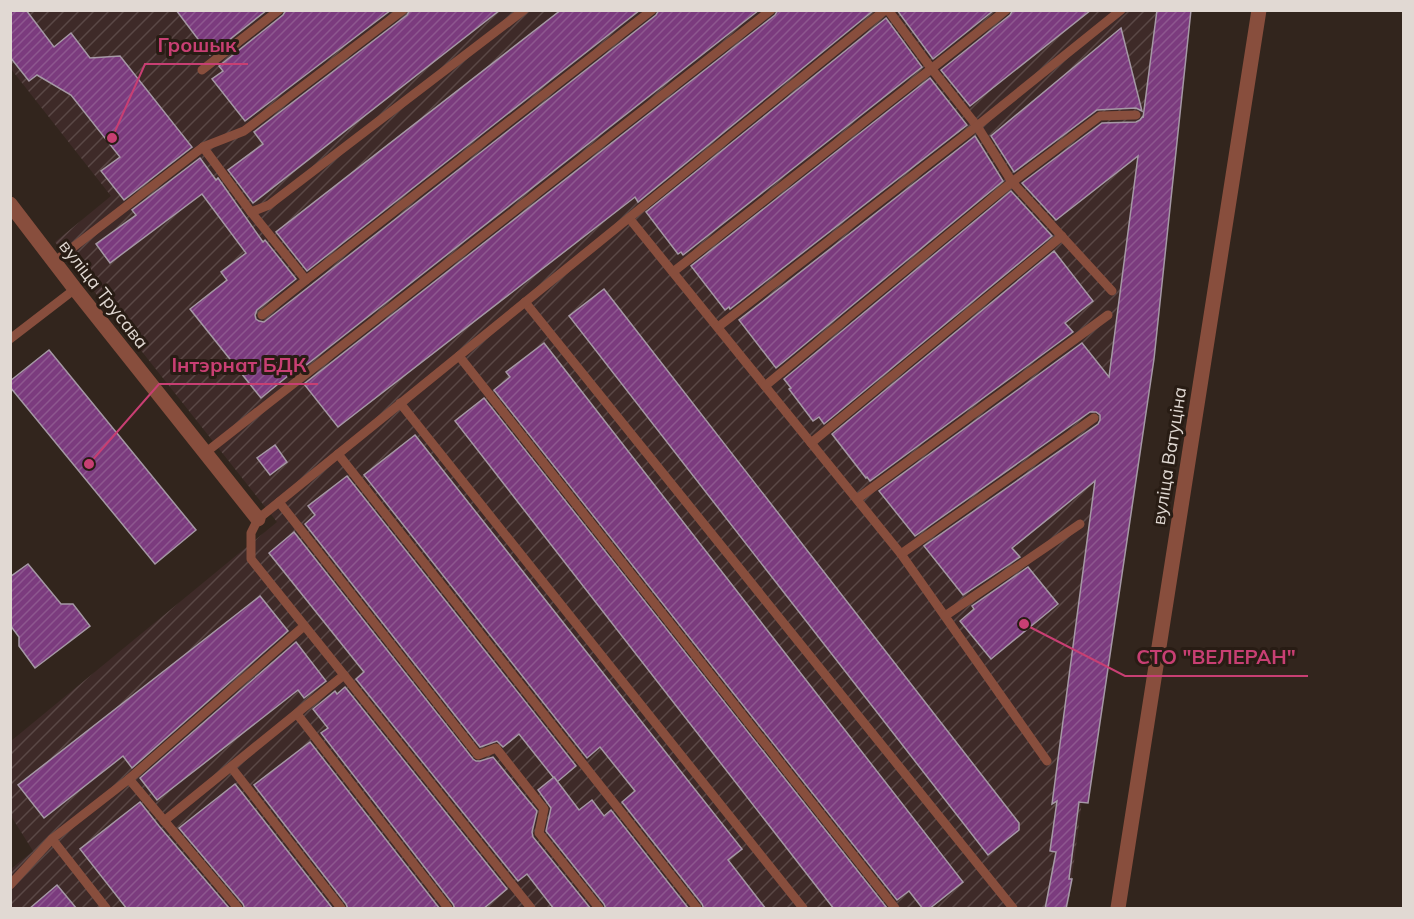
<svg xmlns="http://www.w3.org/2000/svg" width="1414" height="919" font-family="Mulish,sans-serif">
  <defs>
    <pattern id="industrial-furrows" width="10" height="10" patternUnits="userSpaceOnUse" patternTransform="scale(1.5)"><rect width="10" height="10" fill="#3e2a28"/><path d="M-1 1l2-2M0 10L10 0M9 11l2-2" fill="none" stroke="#5a4846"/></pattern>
    <pattern id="building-hatch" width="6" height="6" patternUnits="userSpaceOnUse" patternTransform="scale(1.5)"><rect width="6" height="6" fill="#7b3b7e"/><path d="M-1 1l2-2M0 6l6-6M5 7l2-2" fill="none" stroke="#8d578f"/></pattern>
  </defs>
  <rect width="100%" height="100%" fill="#32251d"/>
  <!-- industrial -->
  <polygon fill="url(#industrial-furrows)" points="11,11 1185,11 1068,908 11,908 11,869 33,851 11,816 11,741 277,522 55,242 111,196 11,69"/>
  <!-- building -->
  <g fill="url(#building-hatch)" stroke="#a598a5" stroke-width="1.5">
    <polygon points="10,10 26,10 54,47 71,33 90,58 120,56 192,147 124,200 101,171 120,157 71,95 37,75 29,81 10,57"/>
    <polygon points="176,10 267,10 210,55"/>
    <polygon points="286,10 391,10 245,121 212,79 223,71 219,66 283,15"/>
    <polygon points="410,10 500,10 253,203 228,170 263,144 254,132 407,15"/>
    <polygon points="561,10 640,10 307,271 276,232"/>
    <polygon points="659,10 759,10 296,373 294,371 261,398 190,309 227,280 221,272 246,253 202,194 110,263 96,244 136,215 132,210 200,158 216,180 218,178 263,242 265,240 296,279 257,310 255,315 256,319 259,321 264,322 656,15"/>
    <polygon points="778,10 874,10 638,202 635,197 338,427 304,384 775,15"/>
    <polygon points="897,10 994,10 933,59"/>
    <polygon points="1013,10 1091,10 970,106 941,70 1010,15"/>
    <polygon points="1157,10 1191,10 1154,359 1088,803 1079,802 1069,879 1072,879 1066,909 1045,909 1056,852 1050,851 1057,801 1052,804 1095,481 1012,548 1020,557 963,595 924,546 1098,424 1100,420 1100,415 1096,412 1090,412 915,536 879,491 1082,343 1109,377 1138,156 1056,220 1022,183 1102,123 1136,122 1140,120 1143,116 1143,118"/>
    <polygon points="886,18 922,67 683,255 681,252 678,254 646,212"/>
    <polygon points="1121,28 1142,111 1136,108 1097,110 1014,172 991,136"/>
    <polygon points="930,78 967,125 730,309 729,307 725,310 691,266"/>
    <polygon points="975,136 1003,181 776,368 739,320"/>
    <polygon points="1011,191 1052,236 824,424 819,417 813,421 789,389 791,388 784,379"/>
    <polygon points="1054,251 1093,301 1065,323 1073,332 870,481 867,477 866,478 832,434"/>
    <polygon points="604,289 1019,823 1019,830 988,855 569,316"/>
    <polygon points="544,343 963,882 929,909 923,909 909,891 897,900 494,390 510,377 506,372"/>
    <polygon points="49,350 196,530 155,564 10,387 10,381"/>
    <polygon points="484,398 887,908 887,909 834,909 455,421"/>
    <polygon points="415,435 742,849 728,860 766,909 704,909 702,904 622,802 635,791 600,747 587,758 364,475"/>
    <polygon points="275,445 287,462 270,475 257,458"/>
    <polygon points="347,476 576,766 557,782 519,734 503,747 497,741 480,747 305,524 315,515 308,506"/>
    <polygon points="294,532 473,759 476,761 480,761 493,757 527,799 537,811 532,832 533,837 591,909 554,909 527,874 518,881 356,679 364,672 269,553"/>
    <polygon points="28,564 61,604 73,604 90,626 35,668 19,646 19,637 10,625 10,577"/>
    <polygon points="1028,567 1058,604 991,659 960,621 974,609 972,606"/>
    <polygon points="260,596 288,631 132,768 123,756 44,818 18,785"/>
    <polygon points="296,642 326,681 304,698 298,690 157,800 140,778"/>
    <polygon points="345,687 507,889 483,909 455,909 453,904 321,733 328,728 313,709 335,691 337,694"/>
    <polygon points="310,742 440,909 348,909 346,904 254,785"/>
    <polygon points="554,777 579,810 592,800 604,816 611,810 689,909 606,909 604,904 546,831 551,808 538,790"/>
    <polygon points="235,784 243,794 333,909 245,909 243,904 179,828"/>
    <polygon points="140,802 159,826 230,909 127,909 80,849"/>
    <polygon points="57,885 77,909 29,909"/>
  </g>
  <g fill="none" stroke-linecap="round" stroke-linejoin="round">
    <!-- service -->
    <g stroke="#884e3d" stroke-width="9">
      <polyline points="888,10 931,68 977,126 1012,182 1112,291"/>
      <polyline points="202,70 279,10"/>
      <polyline points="203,147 251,212 269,205 524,10"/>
      <polyline points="251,212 306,280 652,10"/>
      <polyline points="629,218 901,554 1047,761"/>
      <polyline points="54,262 203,147 244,131 403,10"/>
      <polyline points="673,272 1006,10"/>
      <polyline points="525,302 1013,908"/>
      <polyline points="262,315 306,280"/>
      <polyline points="718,327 977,126 1121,10"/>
      <polyline points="10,339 75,289"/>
      <polyline points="459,356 895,908"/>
      <polyline points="765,386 1012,182 1100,116 1136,115"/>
      <polyline points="400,403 803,908"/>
      <polyline points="811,443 1062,236"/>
      <polyline points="205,453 771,10"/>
      <polyline points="338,454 697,908"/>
      <polyline points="857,499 1108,315"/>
      <polyline points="279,502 478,755 496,748 544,809 539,833 599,908"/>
      <polyline points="901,554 1094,418"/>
      <polyline points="945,616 1080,524"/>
      <polyline points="297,714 448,908"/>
      <polyline points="231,767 341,908"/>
      <polyline points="129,779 238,908"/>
      <polyline points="164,821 344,675"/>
      <polyline points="52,839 106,908"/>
      <polyline points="10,885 52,839 129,779 304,626"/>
      <polyline points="531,908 251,559 251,533 258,519 885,10"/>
    </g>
    <!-- minor -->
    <g stroke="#884e3d" stroke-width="15">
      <polyline points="10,204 75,289 258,519"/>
      <polyline points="1118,908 1259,10"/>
    </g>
  </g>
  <g text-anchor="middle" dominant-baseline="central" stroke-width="6" stroke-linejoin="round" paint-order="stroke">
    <!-- street labels -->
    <g font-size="18" fill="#e1d9d3" stroke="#281c14">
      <text transform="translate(104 294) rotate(52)">вуліца Трусава</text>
      <text transform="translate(1169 456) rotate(-81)">вуліца Ватуціна</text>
    </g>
  </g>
  <!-- callouts -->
  <path fill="none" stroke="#c83f73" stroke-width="2" d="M112 138L145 64H248M89 464L159 384H318M1024 624L1125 676H1308"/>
  <g fill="#c83f73" stroke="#281c14" stroke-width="2">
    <circle cx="112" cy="138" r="6"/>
    <circle cx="89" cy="464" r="6"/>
    <circle cx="1024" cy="624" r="6"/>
  </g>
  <g font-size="20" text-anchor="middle" font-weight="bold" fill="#c83f73" stroke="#281c14" stroke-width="6" stroke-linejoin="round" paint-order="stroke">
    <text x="197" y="52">Грошык</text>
    <text x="239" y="372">Інтэрнат БДК</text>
    <text x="1216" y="664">СТО "ВЕЛЕРАН"</text>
  </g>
  <!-- border -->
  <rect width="1414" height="919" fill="none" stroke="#e1d9d3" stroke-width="24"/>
</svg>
